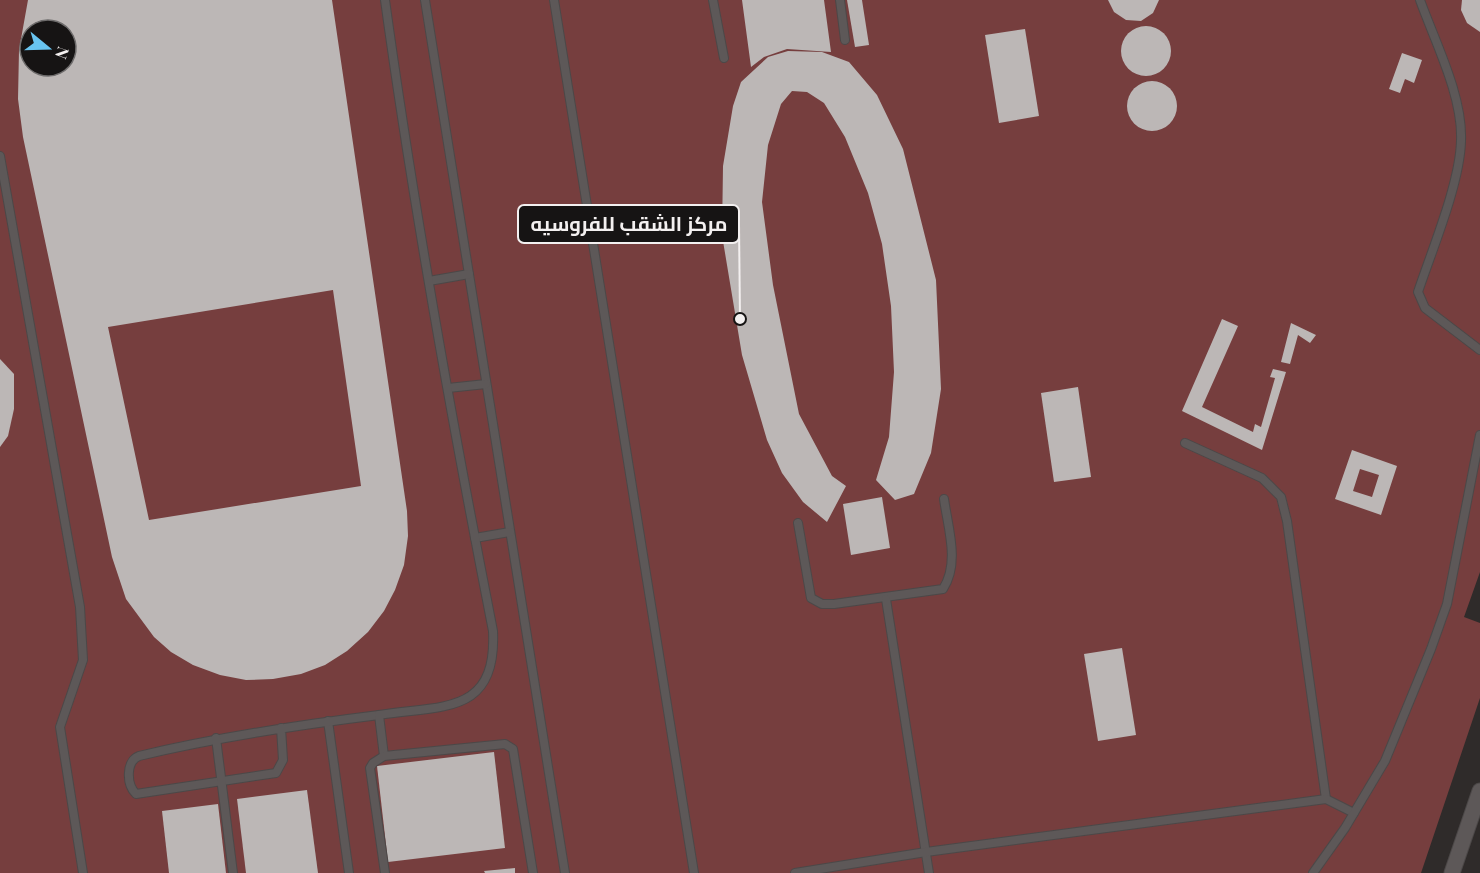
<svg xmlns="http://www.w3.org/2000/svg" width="1480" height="873" font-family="'Playfair Display',Cairo,serif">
  <rect width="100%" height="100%" fill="#2f2b2a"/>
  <!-- green -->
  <path fill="#763e3e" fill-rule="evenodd" d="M0,0h1480v572l-16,45 16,6v75l-59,175h-1421zM30,30h36v36h-36z"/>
  <!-- building -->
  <g fill="#bcb7b6" fill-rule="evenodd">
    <path d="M28,0h304l75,511 1,25 -4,29 -9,25 -11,21 -16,21 -21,19 -22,14 -24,9 -28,5 -27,1 -26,-5 -27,-10 -22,-13 -17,-15 -28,-38 -14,-42 -89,-420 -5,-38 1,-49zM30,30h36v36h-36zM333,290l28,196 -212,34 -41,-193z"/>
    <polygon points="742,0 824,0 831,52 787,49 764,57 751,67"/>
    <polygon points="847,0 862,0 869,45 855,47"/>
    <polygon points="1108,0 1159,0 1153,13 1141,21 1126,20 1114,12"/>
    <polygon points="1462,0 1480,0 1480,32 1467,23 1461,10"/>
    <circle cx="1146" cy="51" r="25"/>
    <polygon points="1025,29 1039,116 999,123 985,35"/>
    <polygon points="788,51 822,52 849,62 877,95 903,149 936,280 941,389 931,453 914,494 895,500 876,480 889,437 894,372 891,306 882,244 868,193 845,137 824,103 807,92 792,91 781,104 768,145 762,202 773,285 799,414 832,476 846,486 827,522 803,502 782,473 767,440 742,355 722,235 723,166 733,106 741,82 768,57"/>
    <polygon points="1402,53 1422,60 1414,83 1405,79 1400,93 1389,89"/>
    <circle cx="1152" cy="106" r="25"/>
    <polygon points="1222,319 1238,326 1202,407 1253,432 1255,424 1261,427 1275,378 1270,377 1273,369 1286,372 1262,450 1182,411"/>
    <polygon points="1291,323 1316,335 1310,343 1298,335 1290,364 1281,362"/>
    <polygon points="0,359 14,374 14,409 8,436 0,447"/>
    <polygon points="1078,387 1091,477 1054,482 1041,393"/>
    <path d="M1352,450l45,16 -16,49 -46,-16zM1360,469l19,6 -7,22 -19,-6z"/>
    <polygon points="882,497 890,548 851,555 843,504"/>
    <polygon points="1122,648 1136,735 1098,741 1084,654"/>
    <polygon points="494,752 505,848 388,862 377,766"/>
    <polygon points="307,790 318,873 246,873 237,799"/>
    <polygon points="218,804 226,873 169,873 162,811"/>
    <polygon points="515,868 515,873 485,873 484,871"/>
  </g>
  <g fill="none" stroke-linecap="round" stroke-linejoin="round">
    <defs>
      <g id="service">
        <polyline points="425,0 565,873"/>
        <polyline points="554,0 694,873"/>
        <polyline points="713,0 724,58"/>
        <polyline points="840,0 845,40"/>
        <path d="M1420,0c15,42 43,96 41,141 -1,42 -29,109 -43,151l7,16 55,42"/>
        <polyline points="0,156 80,607 83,660 60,727 83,873"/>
        <polyline points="429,281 469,274"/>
        <polyline points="448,388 486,384"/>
        <polyline points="1185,443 1262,478 1281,497 1287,521 1326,799"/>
        <path d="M798,523l13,75 11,6h12l109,-15c17,-26 5,-61 1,-90"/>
        <polyline points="475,538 510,532"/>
        <polyline points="886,599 929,873"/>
        <polyline points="328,721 349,873"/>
        <path d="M281,728l2,32 -7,13 -140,21c-10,-10 -10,-33 3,-38 79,-19 159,-31 240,-41"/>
        <polyline points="216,738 233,873"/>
        <path d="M384,756l-5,-41c64,-10 118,0 114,-84 -41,-209 -79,-420 -108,-631"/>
        <polyline points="385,873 370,768 373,763 384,756 505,744 513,749 533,873"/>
        <polyline points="795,873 926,852 1326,799 1354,813"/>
        <polyline points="1313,873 1345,828 1385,761 1431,649 1447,604 1480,435"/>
      </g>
      <polyline id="minor" points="1452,873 1480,791"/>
    </defs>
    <!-- service casing -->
    <use href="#service" stroke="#4c4848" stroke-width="10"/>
    <!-- minor casing -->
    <use href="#minor" stroke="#4c4848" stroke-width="17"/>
    <!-- service -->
    <use href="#service" stroke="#5d5858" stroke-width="8"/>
    <!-- minor -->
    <use href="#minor" stroke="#5d5858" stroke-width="15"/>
  </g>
  <!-- callouts -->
  <path fill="none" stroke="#f3f0f0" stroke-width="2" d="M740 319L739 224"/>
  <circle fill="#f3f0f0" stroke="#161414" stroke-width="2" cx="740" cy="319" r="6"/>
  <rect fill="#161414" stroke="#f3f0f0" stroke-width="2" x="518" y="205" width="221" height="38" rx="6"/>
  <g font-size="20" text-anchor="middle" font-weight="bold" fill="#f3f0f0">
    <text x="629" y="231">مركز الشقب للفروسيه</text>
  </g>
  <!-- north arrow -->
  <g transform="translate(48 48) rotate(109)"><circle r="28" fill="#161414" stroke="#6e6c6c" stroke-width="1.5"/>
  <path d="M0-4.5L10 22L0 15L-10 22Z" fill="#68c4f0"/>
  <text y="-9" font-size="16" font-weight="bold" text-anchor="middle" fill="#f3f0f0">N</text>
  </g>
</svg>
